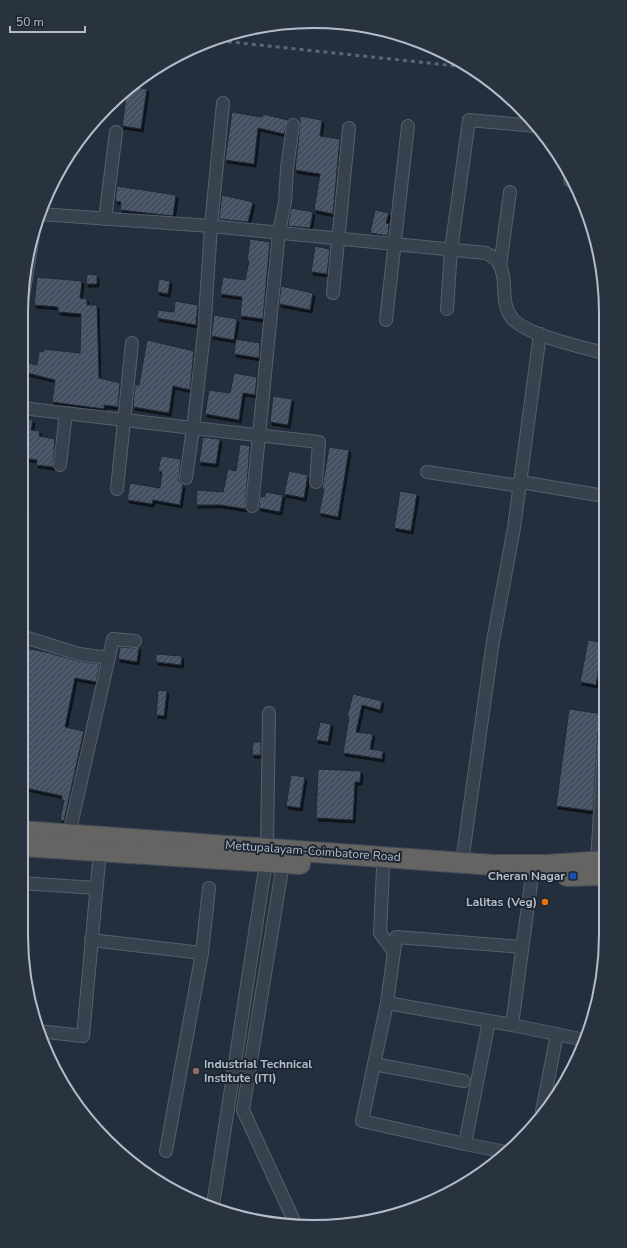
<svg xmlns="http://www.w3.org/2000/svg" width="627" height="1248" font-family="'Nunito Sans',sans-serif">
  <defs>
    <pattern id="building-hatch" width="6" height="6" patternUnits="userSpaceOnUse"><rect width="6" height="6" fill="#455162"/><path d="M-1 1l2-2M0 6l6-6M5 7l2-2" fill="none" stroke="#5d6877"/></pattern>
    <filter id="shadow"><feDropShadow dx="2" dy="3" stdDeviation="0" flood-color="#0009"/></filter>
  </defs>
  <rect width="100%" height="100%" fill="#242f3e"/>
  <!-- building -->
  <g fill="url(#building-hatch)" stroke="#1f2835" filter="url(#shadow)">
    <polygon points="131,86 147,89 141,129 122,126 127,89"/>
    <polygon points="232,112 262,117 263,114 288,120 284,134 258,128 254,164 225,160"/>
    <polygon points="300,116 322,120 320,136 340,139 333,214 314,210 320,174 295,170 300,126"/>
    <polygon points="117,186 176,195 173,216 120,210 121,202 115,201"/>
    <polygon points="222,195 253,202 248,222 219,219"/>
    <polygon points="291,208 313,212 310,228 288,226"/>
    <polygon points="375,210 389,213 386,223 389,224 388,236 370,233"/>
    <polygon points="250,239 270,242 263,319 240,316 242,297 220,294 223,277 245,280 249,261 247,261"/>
    <polygon points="315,246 330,249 327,274 311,272"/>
    <polygon points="87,274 97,275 97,284 86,284"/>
    <polygon points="37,277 82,281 80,298 87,299 87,305 97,305 99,378 120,383 118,407 104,405 104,409 52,402 55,380 27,373 29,363 37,365 39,351 44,352 44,349 80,353 81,314 58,312 58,307 34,305"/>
    <polygon points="159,279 170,281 168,294 157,292"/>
    <polygon points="281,286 313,293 310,310 279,304"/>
    <polygon points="175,301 198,305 196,325 157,318 158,310 174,312"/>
    <polygon points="214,315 237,319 234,340 211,336"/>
    <polygon points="236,339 260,343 259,358 234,354"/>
    <polygon points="147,340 194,351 190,390 173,386 169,413 133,407 135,385 139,385"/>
    <polygon points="234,373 257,377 255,395 243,393 239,420 205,414 209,390 230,393"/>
    <polygon points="273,396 292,399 288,425 270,422"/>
    <polygon points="23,419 33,420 31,430 40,431 39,436 55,439 53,467 36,465 37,460 21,458"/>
    <polygon points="203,437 220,439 216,464 199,462"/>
    <polygon points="240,444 250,446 245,509 221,505 196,505 197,490 223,492 228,469 236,471"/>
    <polygon points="329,447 349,450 338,517 319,513 324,489 322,489"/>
    <polygon points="161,456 181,459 179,477 179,481 183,485 180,505 153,500 152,504 127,500 130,483 160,488 162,472 158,471"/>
    <polygon points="289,471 308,475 304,498 284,494"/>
    <polygon points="400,491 417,494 411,531 394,528"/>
    <polygon points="266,492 283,495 280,512 259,508 260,496 265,497"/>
    <polygon points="588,640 605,643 605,658 601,658 596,685 580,682"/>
    <polygon points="21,647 46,652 78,661 100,664 96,682 75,678 65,727 84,731 64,821 60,820 64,800 61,800 62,796 21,787"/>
    <polygon points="120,647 134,648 139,647 137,662 118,659"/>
    <polygon points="156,654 182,656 181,665 156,662"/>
    <polygon points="158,690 167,691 164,716 156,715"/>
    <polygon points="353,694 382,701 380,710 362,705 356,732 373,734 370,749 383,751 382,759 343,753 349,717 347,717"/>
    <polygon points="569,709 604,714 602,726 598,733 593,811 556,806"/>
    <polygon points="320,722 331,724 328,742 316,740"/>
    <polygon points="253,742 261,742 261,755 252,755"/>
    <polygon points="318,769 361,771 360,782 355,782 353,820 316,818"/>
    <polygon points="291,775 305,777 300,808 286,806"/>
  </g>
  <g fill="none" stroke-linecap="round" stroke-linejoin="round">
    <defs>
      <g id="minor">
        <path d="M223,103l-12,123 275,27c3,2 10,5 12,9 11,17 1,40 14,56 13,17 70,29 92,35"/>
        <polyline points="571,178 570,180 573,181"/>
        <polyline points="105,219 116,132"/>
        <polyline points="500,266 510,192"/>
        <polyline points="333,293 349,128"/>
        <polyline points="22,302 34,229"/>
        <polyline points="447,309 451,250 469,120 535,126"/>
        <polyline points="386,320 408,126"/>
        <polyline points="22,408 193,428 204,333 211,226 40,214"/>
        <polyline points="60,465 66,413"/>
        <polyline points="427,472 520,486"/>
        <polyline points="186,478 193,428 319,442 316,482"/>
        <polyline points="521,482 604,496"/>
        <polyline points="117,489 132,343"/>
        <polyline points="252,506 279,232 285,202 287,168 293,125"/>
        <polyline points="21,636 79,654 108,658"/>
        <polyline points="69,834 113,639 135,641"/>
        <polyline points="267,848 269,713"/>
        <polyline points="597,861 605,733"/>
        <polyline points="462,862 493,641 514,528 540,334"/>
        <polyline points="283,863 243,1110 295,1223"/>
        <polyline points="383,869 380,933 394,952"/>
        <polyline points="21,883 96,888"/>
        <polyline points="91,940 202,953"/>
        <polyline points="387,1003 396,937 522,947"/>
        <polyline points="489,1021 465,1144 362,1121 387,1003 512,1025 532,876"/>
        <polyline points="512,1025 585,1040"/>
        <polyline points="38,1031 83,1036 100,851"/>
        <polyline points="374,1064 464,1081"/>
        <polyline points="542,1111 557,1034"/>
        <polyline points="465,1144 506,1152"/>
        <polyline points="166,1151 202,953 209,888"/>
        <polyline points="213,1205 266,862"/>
      </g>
      <g id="trunk">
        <polyline points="21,831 493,865 546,865 605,861"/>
        <polyline points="21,846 300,864"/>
        <polyline points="567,876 605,875"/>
      </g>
    </defs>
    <!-- minor casing -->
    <use href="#minor" stroke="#565f6c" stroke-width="14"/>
    <!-- trunk casing -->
    <use href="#trunk" stroke="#434c59" stroke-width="22"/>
    <!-- minor -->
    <use href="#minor" stroke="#38414e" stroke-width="12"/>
    <!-- trunk -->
    <use href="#trunk" stroke="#656462" stroke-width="20"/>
    <!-- rail -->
    <polyline stroke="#5a6575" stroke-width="3" stroke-dasharray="4 4" stroke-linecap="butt" points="212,40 466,67"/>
  </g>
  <!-- markers -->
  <rect fill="#1a4fb4" stroke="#1d2633" stroke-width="1.5" x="569" y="872" width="8" height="8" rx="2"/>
  <circle fill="#e8710a" stroke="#1d2633" stroke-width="1.5" cx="545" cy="902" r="4"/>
  <circle fill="#8d6e63" stroke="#1d2633" stroke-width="1.5" cx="196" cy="1071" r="4"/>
  <g text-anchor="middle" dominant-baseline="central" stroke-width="4" stroke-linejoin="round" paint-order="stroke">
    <!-- street labels -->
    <g font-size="12" fill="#b4bcc9" stroke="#1d2633">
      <text transform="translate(313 851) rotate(4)">Mettupalayam-Coimbatore Road</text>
    </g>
    <!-- poi labels -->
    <g font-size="12" font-weight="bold" fill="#b4bcc9" stroke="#1d2633" text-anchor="end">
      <text x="565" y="876">Cheran Nagar</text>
      <text x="537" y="902">Lalitas (Veg)</text>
      <text x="204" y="1064" text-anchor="start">Industrial Technical<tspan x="204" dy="14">Institute (ITI)</tspan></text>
    </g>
  </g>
  <!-- crop -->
  <path d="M0 0H627V1248H0ZM313 28H314A285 285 0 0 1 599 313V935A285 285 0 0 1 314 1220H313A285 285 0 0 1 28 935V313A285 285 0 0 1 313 28Z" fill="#29323f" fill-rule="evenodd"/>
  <path fill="none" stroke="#b4bcc9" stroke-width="2" d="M313 28H314A285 285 0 0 1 599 313V935A285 285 0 0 1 314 1220H313A285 285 0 0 1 28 935V313A285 285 0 0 1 313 28Z"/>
  <!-- scale -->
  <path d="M10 26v6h75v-6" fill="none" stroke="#b4bcc9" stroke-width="2"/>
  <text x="16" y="26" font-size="12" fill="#b4bcc9" stroke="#1d2633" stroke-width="3" paint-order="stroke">50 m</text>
</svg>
